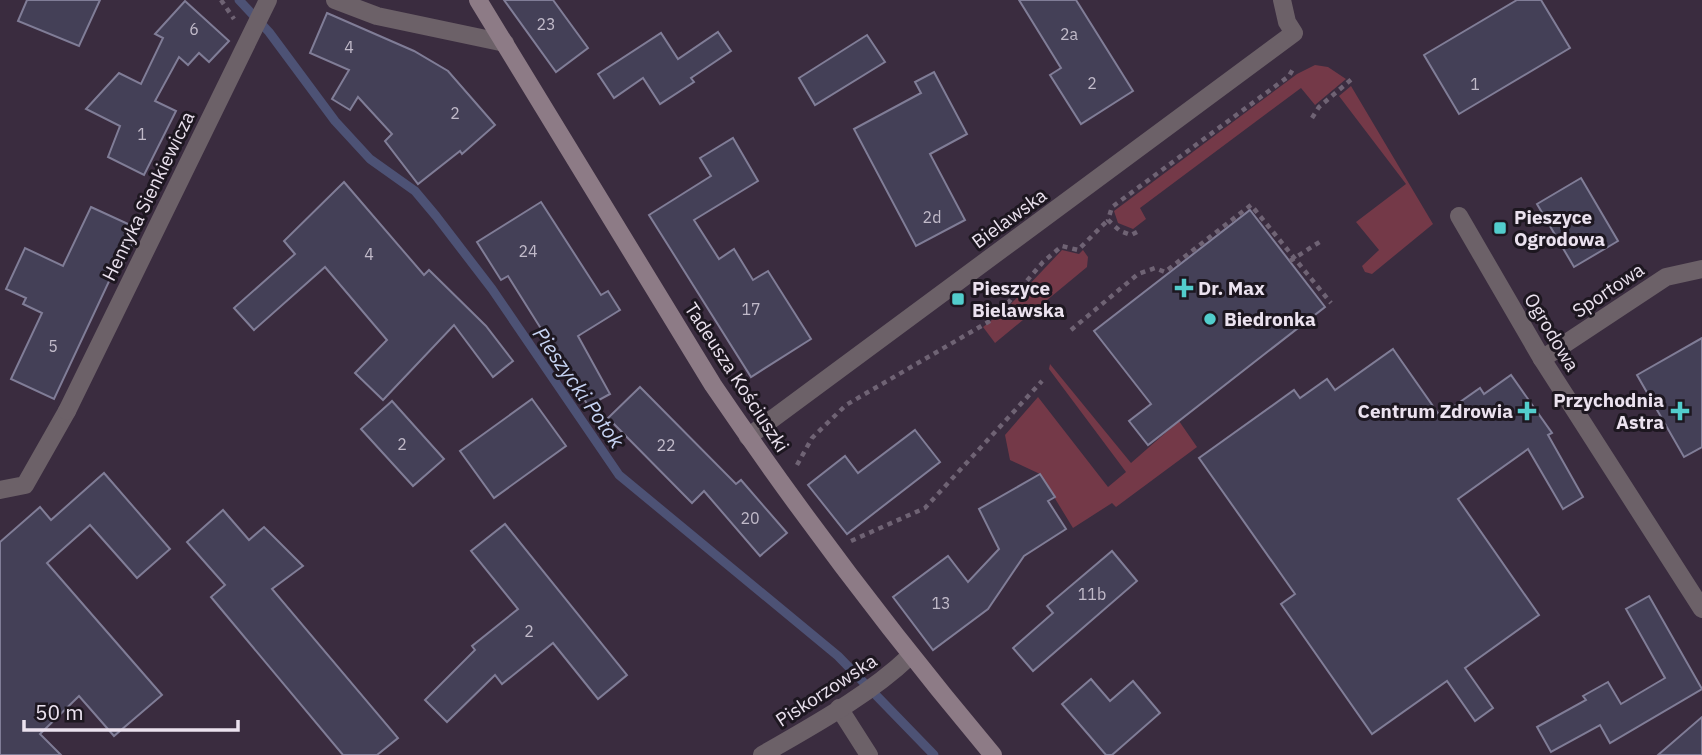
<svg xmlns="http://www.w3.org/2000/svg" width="1702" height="755" font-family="'IBM Plex Sans',sans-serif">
  <rect width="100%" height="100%" fill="#3a2c3f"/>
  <!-- green -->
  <g fill="#743948">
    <polygon points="1315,65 1328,67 1346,79 1315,105 1301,88 1140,208 1146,219 1133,229 1118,223 1114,211 1297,74"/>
    <polygon points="1351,86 1433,224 1372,274 1365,272 1362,266 1379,250 1356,222 1406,184 1339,96"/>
    <polygon points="1062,250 1079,254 1083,250 1088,257 1087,267 995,343 983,327 1007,308"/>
    <polygon points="1050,364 1131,463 1179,421 1197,447 1116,507 1112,503 1073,528 1040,474 1010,460 1005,435 1038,397 1108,487 1126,472 1049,369"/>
  </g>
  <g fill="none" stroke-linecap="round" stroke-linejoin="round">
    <!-- stream -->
    <polyline stroke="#4d5275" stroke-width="9" points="239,0 269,32 335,121 370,159 415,191 436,216 492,289 619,475 838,656 934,755"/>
  </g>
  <!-- building -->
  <g fill="#444057" stroke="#807d97" stroke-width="2">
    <polygon points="27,0 100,0 79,46 18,21"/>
    <polygon points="504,0 553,0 588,48 556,72"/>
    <polygon points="1019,0 1076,0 1133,91 1081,124 1050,75 1061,68"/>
    <polygon points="1517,0 1541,0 1570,48 1459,114 1424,55"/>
    <polygon points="185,1 229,41 209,62 199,53 188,65 179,57 155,101 176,111 144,175 108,157 120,126 86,109 119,73 141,84 163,38 155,34"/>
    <polygon points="327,13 414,51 448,71 495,125 462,154 460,151 418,184 385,141 392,134 358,97 350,110 332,99 349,70 310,53"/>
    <polygon points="718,32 731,51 691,78 694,82 660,104 643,78 614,98 598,74 661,33 678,59"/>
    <polygon points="867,35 885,62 815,105 799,78"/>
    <polygon points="934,72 967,134 930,154 965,220 916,246 854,129 921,93 915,82"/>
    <polygon points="733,138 758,181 694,220 719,259 734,249 753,280 768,271 811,339 751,377 649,215 711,176 700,158"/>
    <polygon points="1581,178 1618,241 1574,267 1537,204"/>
    <polygon points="344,182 424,275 429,270 486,326 513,361 493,377 454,325 383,400 355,373 387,340 325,267 254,330 234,308 295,254 284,241"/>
    <polygon points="541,202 601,295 608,291 620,310 578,336 610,394 588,406 557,349 555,351 508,276 501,280 477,242"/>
    <polygon points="91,207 139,229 124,264 118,262 54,399 11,379 42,313 23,304 26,298 6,289 25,248 63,266"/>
    <polygon points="1250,210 1325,307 1148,445 1129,421 1151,404 1094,331"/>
    <polygon points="1702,338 1702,447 1684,457 1637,375"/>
    <polygon points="1393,349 1440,416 1480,388 1484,394 1511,375 1552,433 1548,435 1583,497 1563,509 1528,449 1458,499 1539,615 1465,668 1493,708 1475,721 1447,681 1372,734 1281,604 1295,594 1199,458 1294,390 1300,398 1327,379 1335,390"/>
    <polygon points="640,387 736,484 741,480 787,533 760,556 704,491 692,503 608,418"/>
    <polygon points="532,399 566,446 494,498 460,451"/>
    <polygon points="392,401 444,459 413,486 361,429"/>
    <polygon points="915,430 940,462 847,534 808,485 845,456 858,473"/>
    <polygon points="104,473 170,549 137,578 90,525 47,563 162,695 114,736 79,696 40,734 61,755 0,755 0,542 40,507 51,520"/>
    <polygon points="1040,474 1055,497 1048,501 1066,529 1024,556 988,609 933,650 893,597 948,556 968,582 999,549 979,509"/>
    <polygon points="223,510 249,540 264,527 303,566 272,589 398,738 377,755 343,755 211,597 225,585 187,542"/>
    <polygon points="505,524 627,675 598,699 553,643 502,684 495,675 447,722 425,700 475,650 472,646 518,609 471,551"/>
    <polygon points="1112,551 1137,581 1033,671 1013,648 1053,613 1047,606"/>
    <polygon points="1649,596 1702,689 1610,743 1600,725 1551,752 1537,727 1586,700 1583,696 1608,682 1621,704 1665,678 1626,609"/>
    <polygon points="1091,679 1110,701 1133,681 1160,713 1112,755 1106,755 1062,704"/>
    <polygon points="1702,717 1702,755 1658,755"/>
  </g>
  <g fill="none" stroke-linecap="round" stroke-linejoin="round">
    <!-- path -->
    <g stroke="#6f6374" stroke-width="4.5" stroke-dasharray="5 5" stroke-linecap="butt">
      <polyline points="221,0 234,19"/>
      <polyline points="1312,118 1319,107 1353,78"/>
      <polyline points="1137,232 1131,235 1120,231 1108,220 1112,207 1289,76 1293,69"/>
      <polyline points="1290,261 1321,241"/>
      <polyline points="1071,330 1138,274 1155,268 1165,272 1251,205 1331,303"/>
      <polyline points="797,465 812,438 846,405 995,318 1043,262 1062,246 1078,250 1108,220"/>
      <polyline points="851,541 925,508 1042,381"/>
    </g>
    <!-- service -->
    <polyline stroke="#6c6168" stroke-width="18" points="0,490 25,485 67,411"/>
    <!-- minor -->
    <g stroke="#6c6168" stroke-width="18">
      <polyline points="1542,359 1666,277 1702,269"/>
      <polyline points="67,411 268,0"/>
      <polyline points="839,708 869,755"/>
    </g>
    <!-- tertiary -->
    <g stroke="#6c6168" stroke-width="18">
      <polyline points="335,0 377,16 505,43"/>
      <polyline points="1459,216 1542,359 1702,609"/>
      <polyline points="748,437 1294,33 1287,22 1282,0"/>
      <path d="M762,755c50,-29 106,-59 148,-99"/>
    </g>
    <!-- secondary -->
    <path stroke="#8d7b86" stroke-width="18" d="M478,0l235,385c87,128 181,252 280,370"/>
  </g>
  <!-- markers -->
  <g fill="#52cdcc" stroke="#1d1720" stroke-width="2.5">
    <rect x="1493" y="221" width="14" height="14" rx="3.5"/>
    <path d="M1180.5 277.5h7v7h7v7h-7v7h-7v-7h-7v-7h7z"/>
    <rect x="951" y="292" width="14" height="14" rx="3.5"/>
    <circle cx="1210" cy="319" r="7"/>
    <path d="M1523.5 400.5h7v7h7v7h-7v7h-7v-7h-7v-7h7z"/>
    <path d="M1676.5 400.5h7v7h7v7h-7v7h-7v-7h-7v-7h7z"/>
  </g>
  <g text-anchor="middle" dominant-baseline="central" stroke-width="6" stroke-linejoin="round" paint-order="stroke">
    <!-- number labels -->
    <g font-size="16" fill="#c1bac9">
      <text x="546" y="24">23</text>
      <text x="194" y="29">6</text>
      <text x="1069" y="34">2a</text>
      <text x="349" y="47">4</text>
      <text x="1092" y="83">2</text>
      <text x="1475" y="84">1</text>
      <text x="455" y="113">2</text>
      <text x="142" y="134">1</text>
      <text x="932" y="217">2d</text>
      <text x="528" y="251">24</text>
      <text x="369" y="254">4</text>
      <text x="751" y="309">17</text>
      <text x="53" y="346">5</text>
      <text x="402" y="444">2</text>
      <text x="666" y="445">22</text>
      <text x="750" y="518">20</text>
      <text x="1092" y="594">11b</text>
      <text x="941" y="603">13</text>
      <text x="529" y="631">2</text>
    </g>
    <!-- street labels -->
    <g font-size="19" fill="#ebe2ef" stroke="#1d1720">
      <text transform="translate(148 196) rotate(-64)">Henryka Sienkiewicza</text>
      <text transform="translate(1009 218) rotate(-36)">Bielawska</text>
      <text transform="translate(1608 290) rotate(-34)">Sportowa</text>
      <text transform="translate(1552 332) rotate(59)">Ogrodowa</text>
      <text transform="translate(737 377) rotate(57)">Tadeusza Kościuszki</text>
      <text transform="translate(826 690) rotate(-33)">Piskorzowska</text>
    </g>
    <!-- poi labels -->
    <g font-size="19" font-weight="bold" fill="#ebe2ef" stroke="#1d1720" text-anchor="start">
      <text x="1514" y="217">Pieszyce<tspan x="1514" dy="22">Ogrodowa</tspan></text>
      <text x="972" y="288">Pieszyce<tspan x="972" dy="22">Bielawska</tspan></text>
      <text x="1198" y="288">Dr. Max</text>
      <text x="1224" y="319">Biedronka</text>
      <text x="1664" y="400" text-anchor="end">Przychodnia<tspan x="1664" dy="22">Astra</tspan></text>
      <text x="1513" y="411" text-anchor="end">Centrum Zdrowia</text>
    </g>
    <!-- water labels -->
    <g font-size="21" font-style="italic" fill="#c7d4f4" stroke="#1d1720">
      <text transform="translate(579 387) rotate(55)">Pieszycki Potok</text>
    </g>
  </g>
  <!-- scale -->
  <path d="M24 720v10h214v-10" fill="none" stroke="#ebe2ef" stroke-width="3.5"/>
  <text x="35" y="720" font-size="21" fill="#ebe2ef" stroke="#1d1720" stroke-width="5" paint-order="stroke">50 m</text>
</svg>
